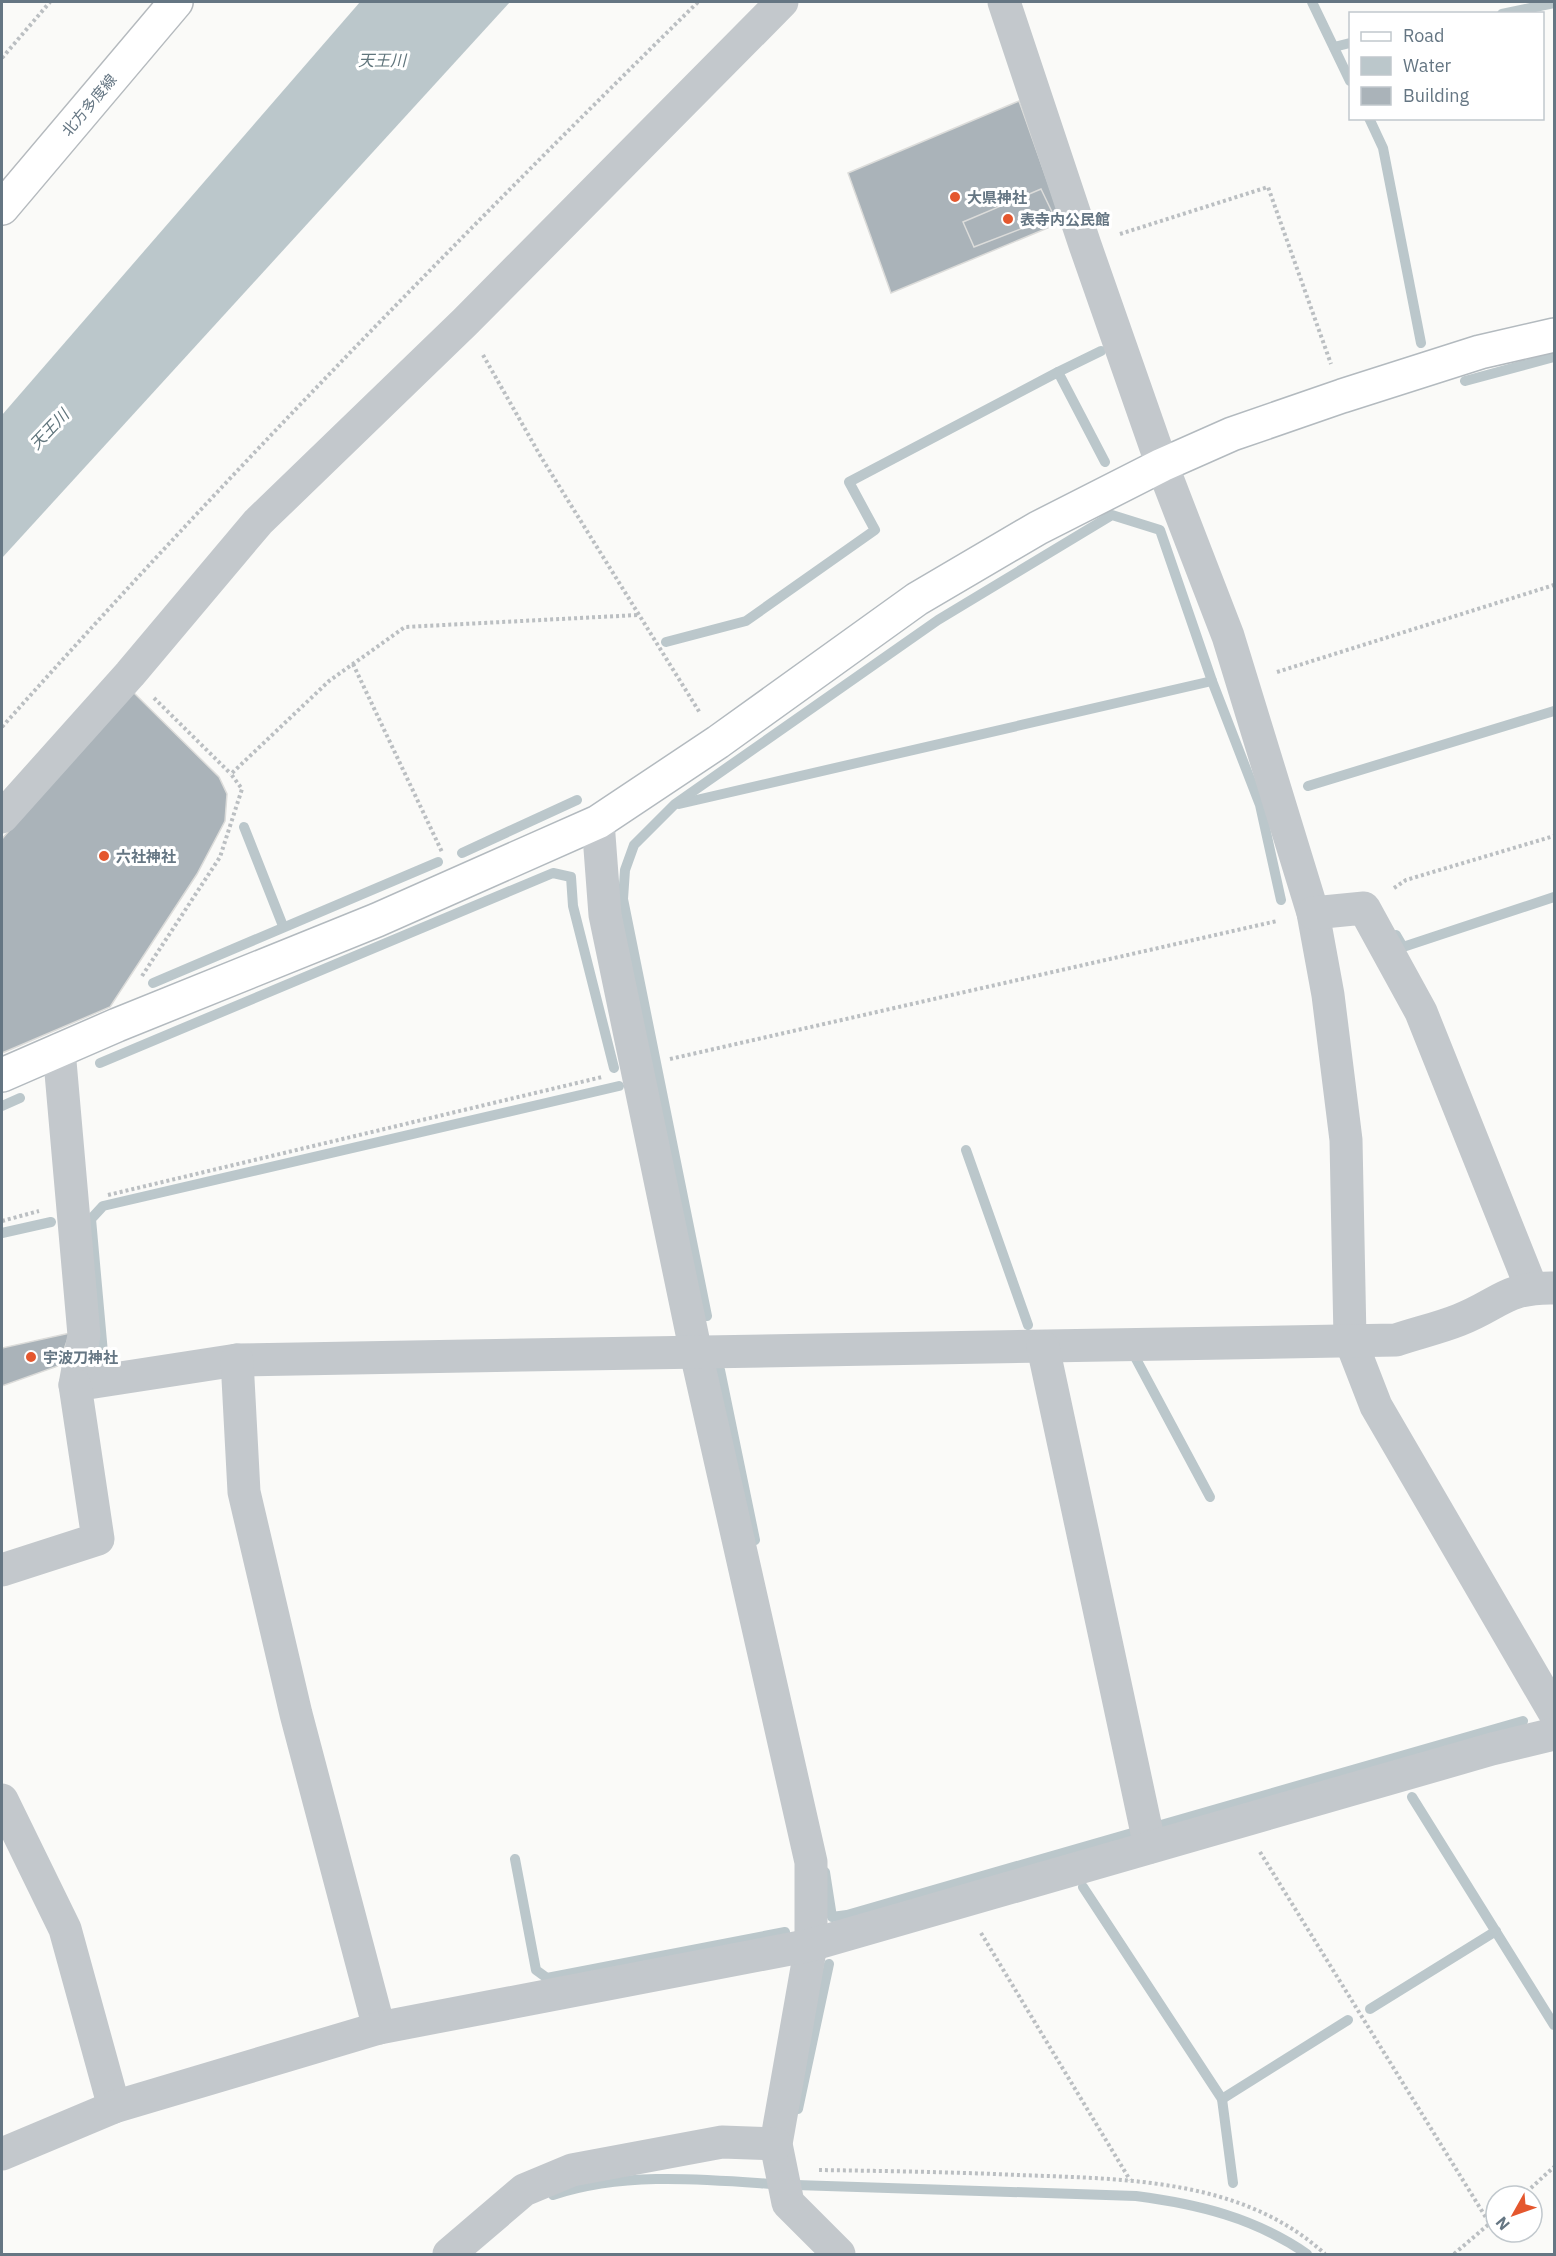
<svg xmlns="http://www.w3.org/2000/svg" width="1556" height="2256" font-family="'IBM Plex Sans','Noto Sans JP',sans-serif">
  <rect width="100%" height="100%" fill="#fafaf8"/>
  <!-- water -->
  <polygon fill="#bbc7cb" points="360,2 510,2 2,558 2,415"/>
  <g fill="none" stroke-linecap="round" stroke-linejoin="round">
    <!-- stream -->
    <g stroke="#bbc7cb" stroke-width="10">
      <polyline points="1312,2 1350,81"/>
      <polyline points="1502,14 1554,3"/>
      <polyline points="1334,47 1350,43"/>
      <polyline points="1369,118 1383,148 1421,343"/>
      <polyline points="1058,372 1101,351"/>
      <polyline points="1465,381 1554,357"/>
      <polyline points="666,642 746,621 875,530 849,482 1058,372 1105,462"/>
      <polyline points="1308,786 1554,711"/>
      <polyline points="679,804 1212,681"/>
      <polyline points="244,827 283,926"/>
      <polyline points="462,853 577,800"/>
      <polyline points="1396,935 1403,947 1554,897"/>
      <polyline points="153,983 438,862"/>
      <polyline points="100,1063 553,873 571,877 573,906 614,1068"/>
      <polyline points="2,1106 20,1098"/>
      <polyline points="966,1150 1028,1325"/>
      <polyline points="2,1233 51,1222"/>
      <polyline points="707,1316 623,899 625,870 634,845 675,804 938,620 1112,515 1160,530 1212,681 1260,805 1281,900"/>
      <polyline points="1135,1357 1210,1497"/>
      <polyline points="104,1364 91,1219 103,1206 619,1086"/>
      <polyline points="720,1370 755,1540"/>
      <polyline points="1412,1797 1554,2025"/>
      <polyline points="1161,1825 1523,1721"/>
      <polyline points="515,1859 536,1970 547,1978 785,1932"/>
      <polyline points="825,1872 832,1917 847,1915 1139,1831 1139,1827"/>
      <polyline points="1083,1887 1222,2099 1233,2183"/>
      <polyline points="1370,2009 1496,1931"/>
      <polyline points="1222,2099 1348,2020"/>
      <polyline points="798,2109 829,1964"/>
      <path d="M796,2185l340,11c62,8 119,22 171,58"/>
      <path d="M553,2195c70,-23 147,-16 219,-11"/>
    </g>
  </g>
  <!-- building -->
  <g fill="#aab3b9" stroke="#dcdcda" stroke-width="1.5">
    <polygon points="1019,101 1062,222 891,293 848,173"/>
    <polygon points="1041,189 1054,216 974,247 963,222"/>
    <polygon points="130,689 219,777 227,794 225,821 197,874 110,1007 2,1053 2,839"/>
    <polygon points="70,1333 58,1366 2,1386 2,1348"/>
  </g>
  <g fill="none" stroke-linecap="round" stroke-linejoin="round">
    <defs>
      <polyline id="secondary" points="2,1075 117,1025 377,920 598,822 718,742 917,599 1038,528 1162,465 1232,434 1342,396 1480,352 1554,335"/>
      <polyline id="primary" points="2,208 176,2"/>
    </defs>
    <!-- secondary casing -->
    <use href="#secondary" stroke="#b3babf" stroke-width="36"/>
    <!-- primary casing -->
    <use href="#primary" stroke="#b5babe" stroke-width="36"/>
    <!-- path -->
    <g stroke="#bbbfc2" stroke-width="4" stroke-dasharray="3 3" stroke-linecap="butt">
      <polyline points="2,58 50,2"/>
      <polyline points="1120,234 1268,187 1331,364"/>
      <polyline points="483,355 541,457 700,713"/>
      <polyline points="353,664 442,852"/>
      <polyline points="1277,672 1554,585"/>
      <polyline points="154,698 231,774"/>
      <path d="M2,727c223,-250 458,-491 696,-725"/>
      <polyline points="1394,888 1406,880 1554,836"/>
      <polyline points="142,976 220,857 242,789 231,774 329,681 405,627 638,615"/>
      <polyline points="670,1059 1277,921"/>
      <polyline points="108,1195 602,1077"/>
      <polyline points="2,1221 39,1211"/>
      <polyline points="1260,1852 1490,2224"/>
      <polyline points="981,1933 1130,2180"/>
      <path d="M819,2170c66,1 133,2 200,5 105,4 223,3 306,79"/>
      <polyline points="1522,2196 1554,2167"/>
      <polyline points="1454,2254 1496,2218"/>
    </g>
    <!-- street -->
    <g stroke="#c3c8cc" stroke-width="33">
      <polyline points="1004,2 1085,245 1162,465 1228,636 1313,913 1328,995 1346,1140 1350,1339 1376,1406 1554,1712"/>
      <polyline points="2,817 130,674 258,522 465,322 782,2"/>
      <polyline points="598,822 605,915 696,1353 811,1862 811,1945 776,2144 788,2203 839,2254"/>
      <polyline points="1313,913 1364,908 1421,1012 1531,1287"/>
      <path d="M59,1050l25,285 -9,50 162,-25 1159,-20c21,-7 43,-12 63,-20 41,-16 46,-33 95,-32"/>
      <polyline points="1043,1347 1150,1847"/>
      <polyline points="237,1360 244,1492 296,1714 379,2028"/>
      <polyline points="2,1570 98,1539 75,1385"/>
      <polyline points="2,1800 65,1929 114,2107"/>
      <polyline points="2,2154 114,2107 379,2028 811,1945 1492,1749 1554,1734"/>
      <polyline points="449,2254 524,2190 572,2170 722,2142 776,2144"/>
    </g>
    <!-- secondary -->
    <use href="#secondary" stroke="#fff" stroke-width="33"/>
    <!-- primary -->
    <use href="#primary" stroke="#fff" stroke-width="33"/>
  </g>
  <!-- markers -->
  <g fill="#e4572e" stroke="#fff" stroke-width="2">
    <circle cx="955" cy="197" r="6"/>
    <circle cx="1008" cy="219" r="6"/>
    <circle cx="104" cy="856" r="6"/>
    <circle cx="31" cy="1357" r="6"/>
  </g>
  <g text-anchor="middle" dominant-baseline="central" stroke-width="6" stroke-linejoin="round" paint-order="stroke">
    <!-- street labels -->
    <g font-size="15" fill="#657683" stroke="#fff">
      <text transform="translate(89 105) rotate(-50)">北方多度線</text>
    </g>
    <!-- poi labels -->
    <g font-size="15" font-weight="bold" fill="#657683" stroke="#fff" text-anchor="start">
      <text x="967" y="197">大県神社</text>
      <text x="1020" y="219">表寺内公民館</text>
      <text x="116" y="856">六社神社</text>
      <text x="43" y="1357">宇波刀神社</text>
    </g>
    <!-- water labels -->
    <g font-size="16" font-style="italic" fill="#60757c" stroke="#fff">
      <text x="382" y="60">天王川</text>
      <text transform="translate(49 429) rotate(-46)">天王川</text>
    </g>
  </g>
  <!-- border -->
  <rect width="1556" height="2256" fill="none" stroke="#657683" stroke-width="6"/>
  <!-- legend -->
  <rect x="1349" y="12" width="195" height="108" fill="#ffffff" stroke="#c1c8cd" stroke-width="1.5"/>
  <rect x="1361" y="32" width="30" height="9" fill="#ffffff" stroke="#c1c8cd" stroke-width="1.5"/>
  <text x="1403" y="42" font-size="18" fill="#657683">Road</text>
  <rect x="1361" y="57" width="30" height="18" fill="#bbc7cb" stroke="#c1c8cd" stroke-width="1.5"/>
  <text x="1403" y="72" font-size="18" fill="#657683">Water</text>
  <rect x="1361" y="87" width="30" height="18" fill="#aab3b9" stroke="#c1c8cd" stroke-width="1.5"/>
  <text x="1403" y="102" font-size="18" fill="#657683">Building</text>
  <!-- north arrow -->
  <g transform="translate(1514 2214) rotate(230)"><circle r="28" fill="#ffffff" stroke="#c1c8cd" stroke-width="1.5"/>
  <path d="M0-4.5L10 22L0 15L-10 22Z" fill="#e4572e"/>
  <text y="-9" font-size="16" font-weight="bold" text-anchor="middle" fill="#657683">N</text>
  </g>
</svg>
